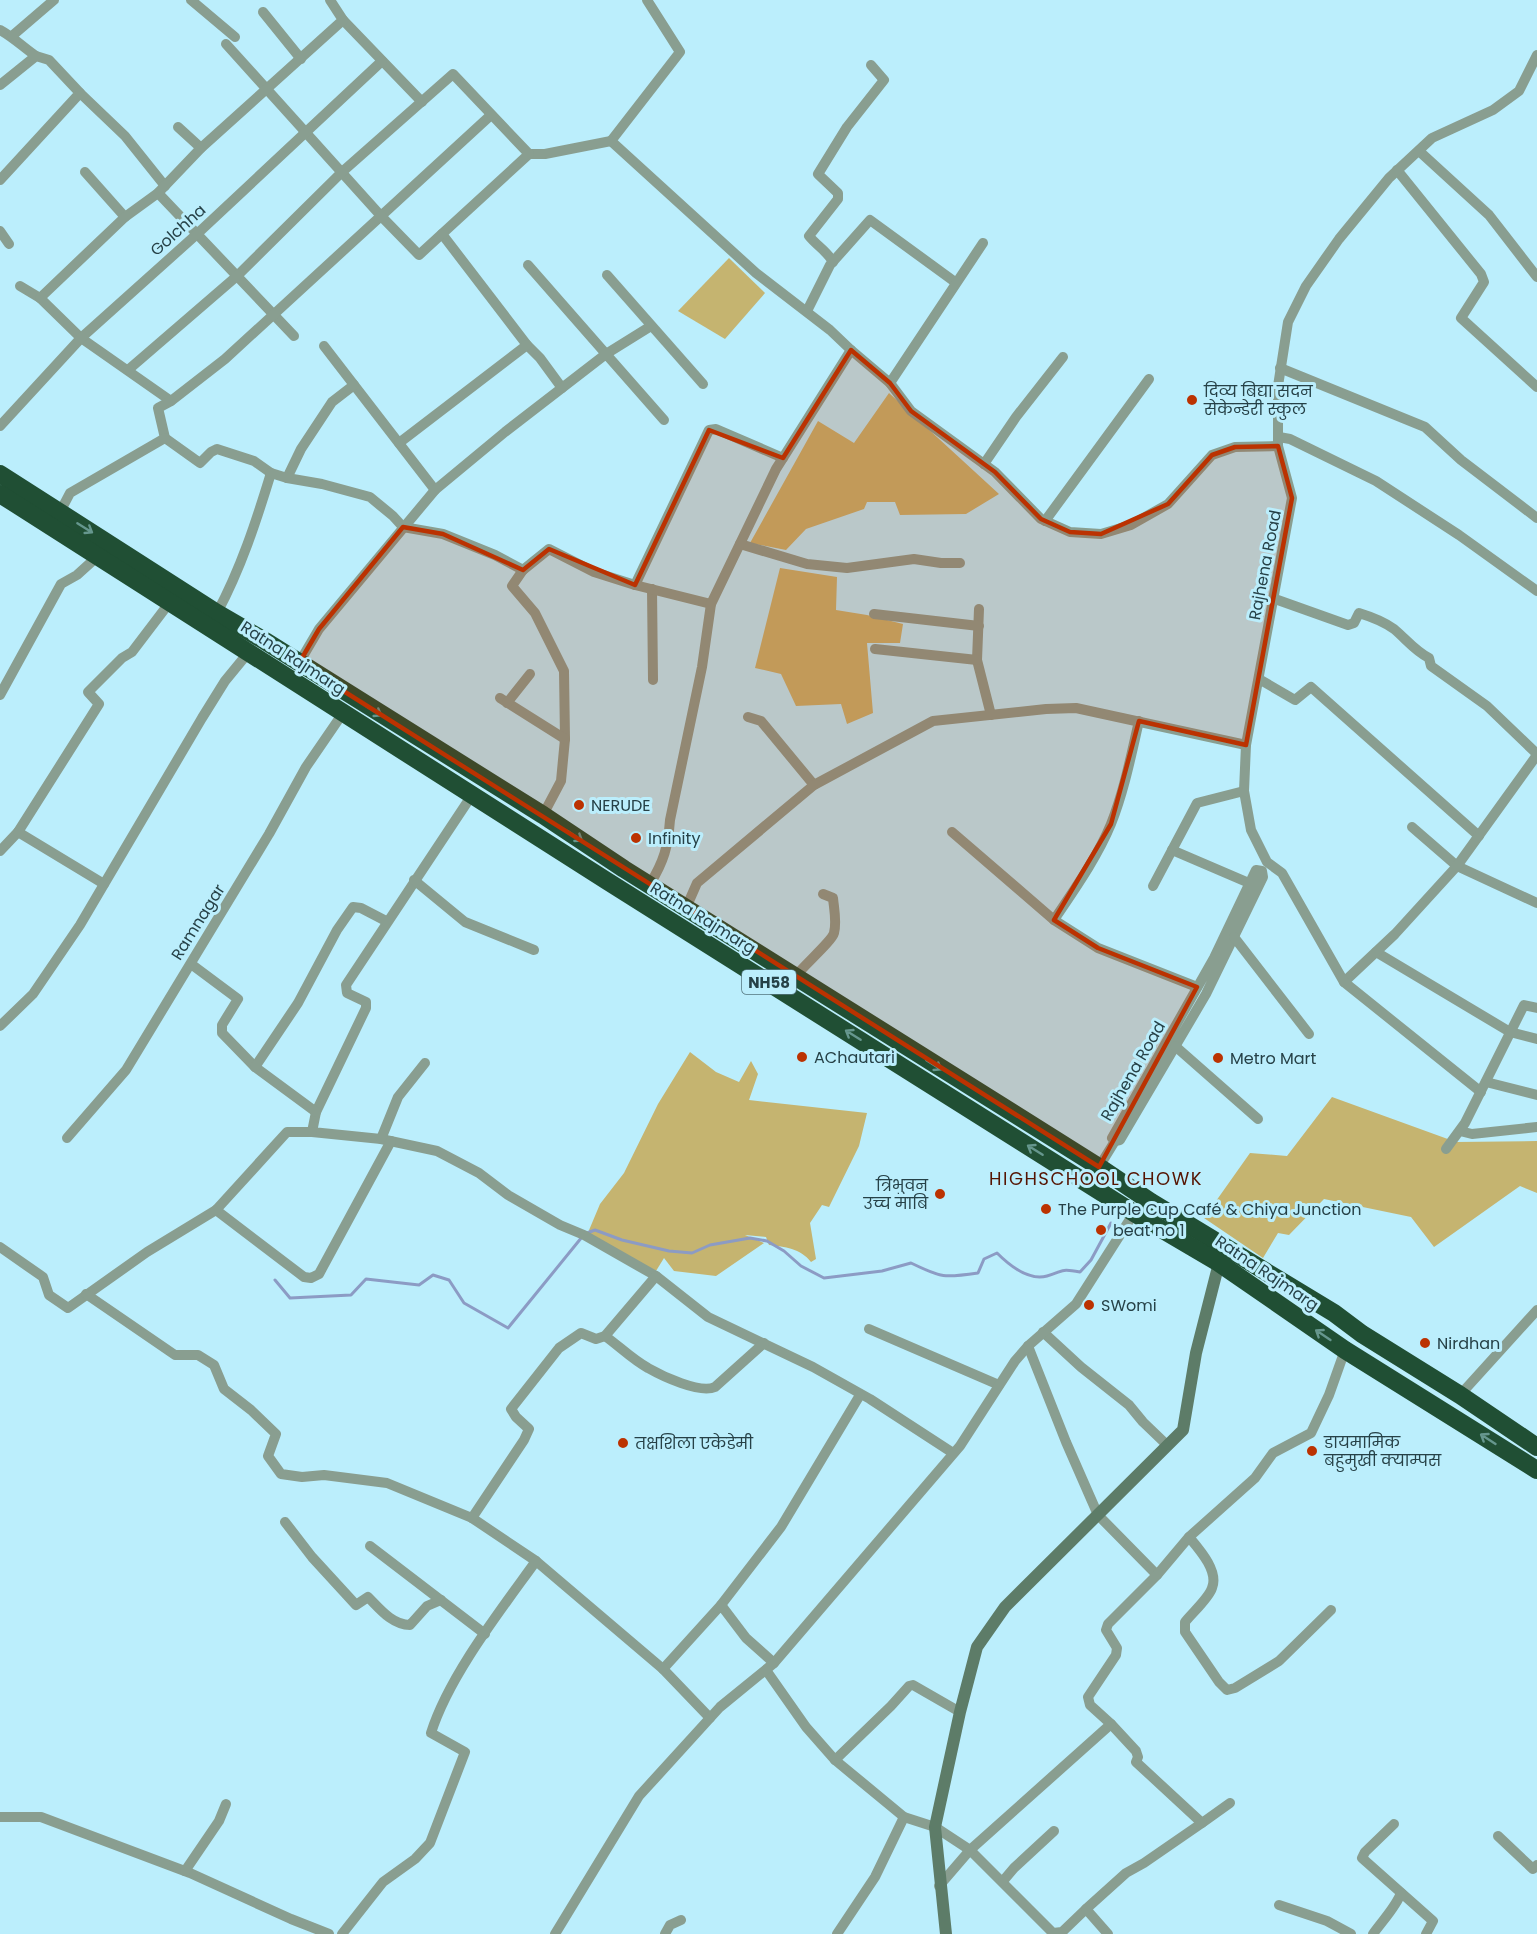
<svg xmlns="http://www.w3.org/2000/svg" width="1537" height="1934" font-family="Poppins,'Noto Sans Devanagari',sans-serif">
  <rect width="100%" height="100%" fill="#bbeefc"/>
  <!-- green -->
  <g fill="#c5b470">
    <polygon points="729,258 765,293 725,339 678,311"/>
    <polygon points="889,393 999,494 966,514 900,515 895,502 867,502 864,509 806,529 786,550 750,543 818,421 854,443"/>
    <polygon points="780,568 837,577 836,610 867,615 903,624 900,643 867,643 873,713 847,724 841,704 796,706 781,674 755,668"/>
    <path d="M690,1052l26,20 23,10 12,-21 7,13 -9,26 118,13 -8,33 -30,61 -7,-2 -12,18 6,36 -5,3c-11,-14 -26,-15 -42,-17l-3,-8 -21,-2 19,8 -48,33 -42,-5 -10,-13 -8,13 -69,-36 13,-31 24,-31 34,-69z"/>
    <polygon points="1332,1097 1456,1142 1537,1141 1537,1193 1520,1186 1434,1247 1411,1217 1324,1199 1289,1235 1278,1233 1263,1258 1204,1218 1250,1153 1287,1156"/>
  </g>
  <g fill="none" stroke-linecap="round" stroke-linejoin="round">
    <!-- stream -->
    <g stroke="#8c9bc4" stroke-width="3">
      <path d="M587,1233l8,-3 27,10 47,11 23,2 18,-8 40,-7 17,3 17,10 17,15 23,12 58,-7 29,-8c31,15 33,15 67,10l6,-14 13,-6c12,12 32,28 50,23 18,-5 13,-8 33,-4l11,-12 20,-37"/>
      <polyline points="275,1280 290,1298 351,1295 366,1279 419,1285 433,1275 449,1280 464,1303 508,1328 582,1237"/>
    </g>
    <!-- street -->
    <g stroke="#899e90" stroke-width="10">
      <polyline points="191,0 235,37"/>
      <polyline points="647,0 680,52 611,141 756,273 830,330 851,350 890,383 911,411 995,472 1041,519 1070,532 1101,534 1131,525 1168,504 1212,455 1235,447 1278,446"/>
      <polyline points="263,12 301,59"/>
      <polyline points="343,20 422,102"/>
      <path d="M0,30c13,7 23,17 36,26"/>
      <polyline points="12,36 54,0"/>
      <polyline points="226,44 381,216 491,115"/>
      <polyline points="0,85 36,56 49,60 80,93 0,180"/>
      <polyline points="80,93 125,136 165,186"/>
      <polyline points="178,127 201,148"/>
      <polyline points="1419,151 1489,215 1537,277"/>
      <polyline points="529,154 545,154 611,141"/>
      <polyline points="1397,170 1481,274 1484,282 1461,318 1537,387"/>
      <polyline points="85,172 125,217"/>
      <polyline points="158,193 294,336"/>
      <polyline points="0,231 9,244"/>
      <polyline points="442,234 527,345 540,358 562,388"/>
      <path d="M833,262c-6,-11 -16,-16 -24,-26l29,-37v-6l-20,-19 29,-47 37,-47 -13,-15"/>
      <polyline points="528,265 606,354 651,326"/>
      <polyline points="607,275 703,384"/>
      <polyline points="20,286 40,298 81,338 171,401"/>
      <polyline points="40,298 125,217 158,193 201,148 343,20 330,0"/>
      <polyline points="807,311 830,265 870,220 955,282"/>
      <polyline points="324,346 435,490"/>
      <polyline points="1280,368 1425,427 1461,460 1537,518"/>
      <polyline points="128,370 237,276 342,172 453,74 529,154 419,255 381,216 225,359 171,401 158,408 165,438 200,463 211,452 217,449 254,461 271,473"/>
      <polyline points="890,383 983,243"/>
      <polyline points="0,426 81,338 197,234 382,61"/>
      <polyline points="1279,437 1290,439 1376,481 1459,535 1537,591"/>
      <polyline points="399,443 527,345"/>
      <polyline points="984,464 1016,417 1063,357"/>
      <polyline points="287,478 301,449 332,402 354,385"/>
      <polyline points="60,512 70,493 165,438"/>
      <polyline points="1045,521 1149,379"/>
      <polyline points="740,544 807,564 847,568 914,559 941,563 960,563"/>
      <polyline points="523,570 512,586 535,613 564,671 565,739 561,781 543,815"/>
      <polyline points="635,585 709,430 716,429 783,458"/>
      <polyline points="652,589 653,680"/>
      <path d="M1275,599l73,26 6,-2 5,-10c13,4 24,8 35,16 12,10 21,22 35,29l2,8 56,40 50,48"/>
      <polyline points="979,609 977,660 991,715"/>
      <path d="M217,613c24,-45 39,-91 54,-140l16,5 35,6 48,13 23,19 10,11 40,7 52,21 28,15 26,-21 45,23 41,13 76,19"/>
      <polyline points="874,614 979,626"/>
      <polyline points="875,649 977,660"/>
      <polyline points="299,663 319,629 435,490 505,432 606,354 664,420"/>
      <polyline points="1259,679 1295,700 1311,687 1479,836"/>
      <polyline points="0,695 61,584 77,575 98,556"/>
      <polyline points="500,698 565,739"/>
      <polyline points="507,703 530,674"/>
      <polyline points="748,717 761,721 814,785"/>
      <path d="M1139,721c-8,35 -15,70 -28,103 -14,34 -37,66 -57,96l44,28 99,39"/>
      <polyline points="472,795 346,985 347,993 366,1002 366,1008 316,1112 312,1132 381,1139 437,1151 479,1173 508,1195 560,1225 584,1235 656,1276 708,1317 813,1367 870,1399 953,1453"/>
      <polyline points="1412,827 1457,866 1537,903"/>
      <polyline points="952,832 1054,920"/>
      <polyline points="1172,850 1249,883"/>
      <polyline points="0,851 18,832"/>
      <polygon points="1256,870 1262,871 1263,877 1206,994 1120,1140 1115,1141 1112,1138 1214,958"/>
      <polyline points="414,880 465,922 534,950"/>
      <polyline points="104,884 18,832 99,704 88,692 122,658 132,652 170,602"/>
      <path d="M650,884c14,-23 18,-37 20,-64l32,-153 9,-63 65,-135 75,-119"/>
      <polyline points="1153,886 1197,803 1244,791"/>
      <polyline points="686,908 697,883 814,785 933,721 1046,709 1076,708 1246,745"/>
      <polyline points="1234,937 1309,1034"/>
      <polyline points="1376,952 1510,1032 1537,1039"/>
      <polyline points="191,964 238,999 222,1025 222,1033 255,1067 316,1112"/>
      <path d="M795,977c8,-11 37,-36 39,-44 3,-11 0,-24 -1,-35l-10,-4"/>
      <polyline points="1344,982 1395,934 1457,866 1537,755"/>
      <polyline points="0,1026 33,994 80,925 202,718 225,681 248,653"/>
      <polyline points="1175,1046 1258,1119"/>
      <polyline points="255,1067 298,1003 337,930 353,907 361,908 386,921"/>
      <polyline points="1486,1082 1537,1095"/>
      <polyline points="1481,1092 1344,982 1282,873 1267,862 1251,830 1244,791 1246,745 1292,498 1278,446 1278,386 1288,322 1306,286 1339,239 1389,178 1432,138 1493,110 1519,91 1537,55"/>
      <polyline points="1460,1131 1472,1134 1537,1127"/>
      <polyline points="67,1138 126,1070 269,834 306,767 343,713"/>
      <polyline points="381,1139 398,1097 425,1063"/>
      <polyline points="1446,1149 1465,1123 1524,1005 1537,1008"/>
      <polyline points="1099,1167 1115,1141"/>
      <polyline points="216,1210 304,1277 311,1278 319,1274 391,1141"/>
      <polyline points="0,1247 43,1277 49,1295 68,1308 147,1252 216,1210 287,1132 312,1132"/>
      <polyline points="86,1294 175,1355 198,1355 214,1365 224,1389 251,1410 276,1434 268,1456 281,1474 302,1477 324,1475 387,1483 472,1518 536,1561"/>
      <polyline points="869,1329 999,1385"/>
      <polyline points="1043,1332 1081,1367 1129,1405 1143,1422 1167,1445"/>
      <path d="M605,1336c14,10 28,24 43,32 14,8 52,26 67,19l49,-44"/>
      <polyline points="1028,1346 1066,1442 1098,1515 1157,1575"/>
      <polyline points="1460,1395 1537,1310"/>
      <polyline points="472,1518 524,1440 529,1429 516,1417 511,1409 559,1348 581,1333 596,1339 605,1336 656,1276"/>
      <path d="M285,1522l27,35 44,48 12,-8c11,11 24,28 42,28l17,-19 14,-6"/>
      <path d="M1189,1537c10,12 30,34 23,51 -3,10 -20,25 -27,34v10l34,50 8,8 8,-2 44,-27 52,-51"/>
      <polyline points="370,1546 485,1634"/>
      <polyline points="721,1605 781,1527 860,1395"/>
      <polyline points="663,1669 721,1605 746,1638 774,1663"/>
      <polyline points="766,1670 806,1727 835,1760 904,1817 935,1827 970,1850 1053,1933 1062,1932 1086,1909 1108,1934"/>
      <polyline points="1111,1724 1136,1751 1138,1757 1136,1762 1202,1823 1230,1803"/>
      <polyline points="835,1760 891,1706 909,1686 913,1685 960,1712"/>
      <polyline points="0,1817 41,1817 190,1873 291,1919 329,1934"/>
      <polyline points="1394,1824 1365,1852 1362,1858 1433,1921 1426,1934"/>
      <polyline points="1498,1836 1533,1869 1537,1865"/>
      <polyline points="185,1871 219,1821 226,1804"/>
      <polyline points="1003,1881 1014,1868 1054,1831"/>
      <polyline points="939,1886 970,1850 1111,1724 1090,1705 1088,1697 1116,1655 1117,1648 1106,1630 1108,1624 1157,1575 1189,1537 1255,1478 1273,1453 1311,1433 1329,1395 1345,1350"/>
      <polyline points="1279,1905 1327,1921 1351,1934"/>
      <polyline points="1086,1909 1126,1873 1144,1863 1202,1823"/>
      <path d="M342,1934l41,-52 32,-23 15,-16 35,-91 -34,-19c18,-57 69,-122 105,-172l127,108 47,49"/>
      <polyline points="555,1934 639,1796 720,1707 774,1663 960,1446 1015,1361 1028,1346 1076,1304 1134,1213"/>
      <polyline points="665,1934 670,1925 681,1920"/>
      <polyline points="837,1934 875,1877 904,1817"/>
      <path d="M1373,1934c9,-13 23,-27 28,-41"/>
    </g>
    <!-- secondary -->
    <polyline stroke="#5d7c68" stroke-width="12" points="946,1934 935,1827 960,1712 977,1647 1005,1607 1183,1430 1196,1353 1219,1263"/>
    <!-- highway -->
    <g stroke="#204f34" stroke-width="18">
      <polyline points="0,474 217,613 265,641 543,815 624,869 1099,1167 1151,1202 1334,1313 1362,1334 1460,1395 1537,1447"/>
      <polyline points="0,494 607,881 1134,1213 1219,1263 1345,1350 1537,1470"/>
    </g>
  </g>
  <!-- one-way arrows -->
  <defs><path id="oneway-shaft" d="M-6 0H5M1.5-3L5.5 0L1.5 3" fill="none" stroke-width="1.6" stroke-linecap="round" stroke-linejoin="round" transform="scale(1.5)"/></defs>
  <g stroke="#66978e">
    <use href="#oneway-shaft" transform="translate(85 528) rotate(32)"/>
    <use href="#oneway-shaft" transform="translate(374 711) rotate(32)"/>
    <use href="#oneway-shaft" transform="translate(575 836) rotate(34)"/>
    <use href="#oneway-shaft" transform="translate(853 1035) rotate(-148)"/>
    <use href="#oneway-shaft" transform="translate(934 1065) rotate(32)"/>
    <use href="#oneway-shaft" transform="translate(1035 1150) rotate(-148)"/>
    <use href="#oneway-shaft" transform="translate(1323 1335) rotate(-146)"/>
    <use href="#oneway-shaft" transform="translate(1488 1439) rotate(-147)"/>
  </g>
  <!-- marked area -->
  <path fill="#bb3201" fill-opacity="0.2" stroke="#bb3201" stroke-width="4.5" stroke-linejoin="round" d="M851,350l39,33 21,28 84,61 46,47 29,13 31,2 67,-30 44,-49 23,-8 43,-1 14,52 -46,247 -107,-24 -28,103 -57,96 44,28 99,39 -98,180 -800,-504 20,-34 84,-102 40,7 80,36 26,-21 86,36 74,-155 74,28z"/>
  <!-- markers -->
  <g fill="#bb3201" stroke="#bbeefc" stroke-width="2">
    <circle cx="1192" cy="400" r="6"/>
    <circle cx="579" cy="805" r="6"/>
    <circle cx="636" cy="838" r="6"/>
    <circle cx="802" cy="1057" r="6"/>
    <circle cx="1218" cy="1058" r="6"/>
    <circle cx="940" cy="1194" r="6"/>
    <circle cx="1046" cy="1209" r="6"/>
    <circle cx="1101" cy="1230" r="6"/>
    <circle cx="1089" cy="1305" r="6"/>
    <circle cx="1425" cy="1343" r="6"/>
    <circle cx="623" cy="1443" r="6"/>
    <circle cx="1312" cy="1451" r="6"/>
  </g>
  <g text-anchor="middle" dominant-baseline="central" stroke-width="6" stroke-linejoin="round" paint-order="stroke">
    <!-- shield labels -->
    <rect fill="#bbeefc" stroke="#53757d" stroke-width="1.5" x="742" y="970" width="54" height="24" rx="4.5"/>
    <g font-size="15" font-weight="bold" fill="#264147">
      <text x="769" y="982">NH58</text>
    </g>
    <!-- street labels -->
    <g font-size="16" fill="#264147" stroke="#bbeefc">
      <text transform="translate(178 230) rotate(-42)">Golchha</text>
      <text transform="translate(1265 565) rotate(-79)">Rajhena Road</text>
      <text transform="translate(293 658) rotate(33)">Ratna Rajmarg</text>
      <text transform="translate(703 918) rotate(32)">Ratna Rajmarg</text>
      <text transform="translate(198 922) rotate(-58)">Ramnagar</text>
      <text transform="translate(1133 1071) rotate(-60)">Rajhena Road</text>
      <text transform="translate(1267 1273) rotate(34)">Ratna Rajmarg</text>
    </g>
    <!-- poi labels -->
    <g font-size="16" fill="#264147" stroke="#bbeefc" text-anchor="start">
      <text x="1204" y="391">दिव्य बिद्या सदन<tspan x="1204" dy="18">सेकेन्डेरी स्कुल</tspan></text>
      <text x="591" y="805">NERUDE</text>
      <text x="648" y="838">Infinity</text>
      <text x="814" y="1057">AChautari</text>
      <text x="1230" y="1058">Metro Mart</text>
      <text x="928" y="1185" text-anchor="end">त्रिभुवन<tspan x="928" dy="18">उच्च माबि</tspan></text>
      <text x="1058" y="1209">The Purple Cup Café &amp; Chiya Junction</text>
      <text x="1113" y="1230">beat no 1</text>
      <text x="1101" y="1305">SWomi</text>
      <text x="1437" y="1343">Nirdhan</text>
      <text x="1324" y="1442">डायमामिक<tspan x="1324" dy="18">बहुमुखी क्याम्पस</tspan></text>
      <text x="635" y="1443">तक्षशिला एकेडेमी</text>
    </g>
    <!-- neighbourhood labels -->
    <g font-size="18" letter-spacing="1.5" fill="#551402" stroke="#bbeefc">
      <text x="1096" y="1178">HIGHSCHOOL CHOWK</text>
    </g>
  </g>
</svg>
